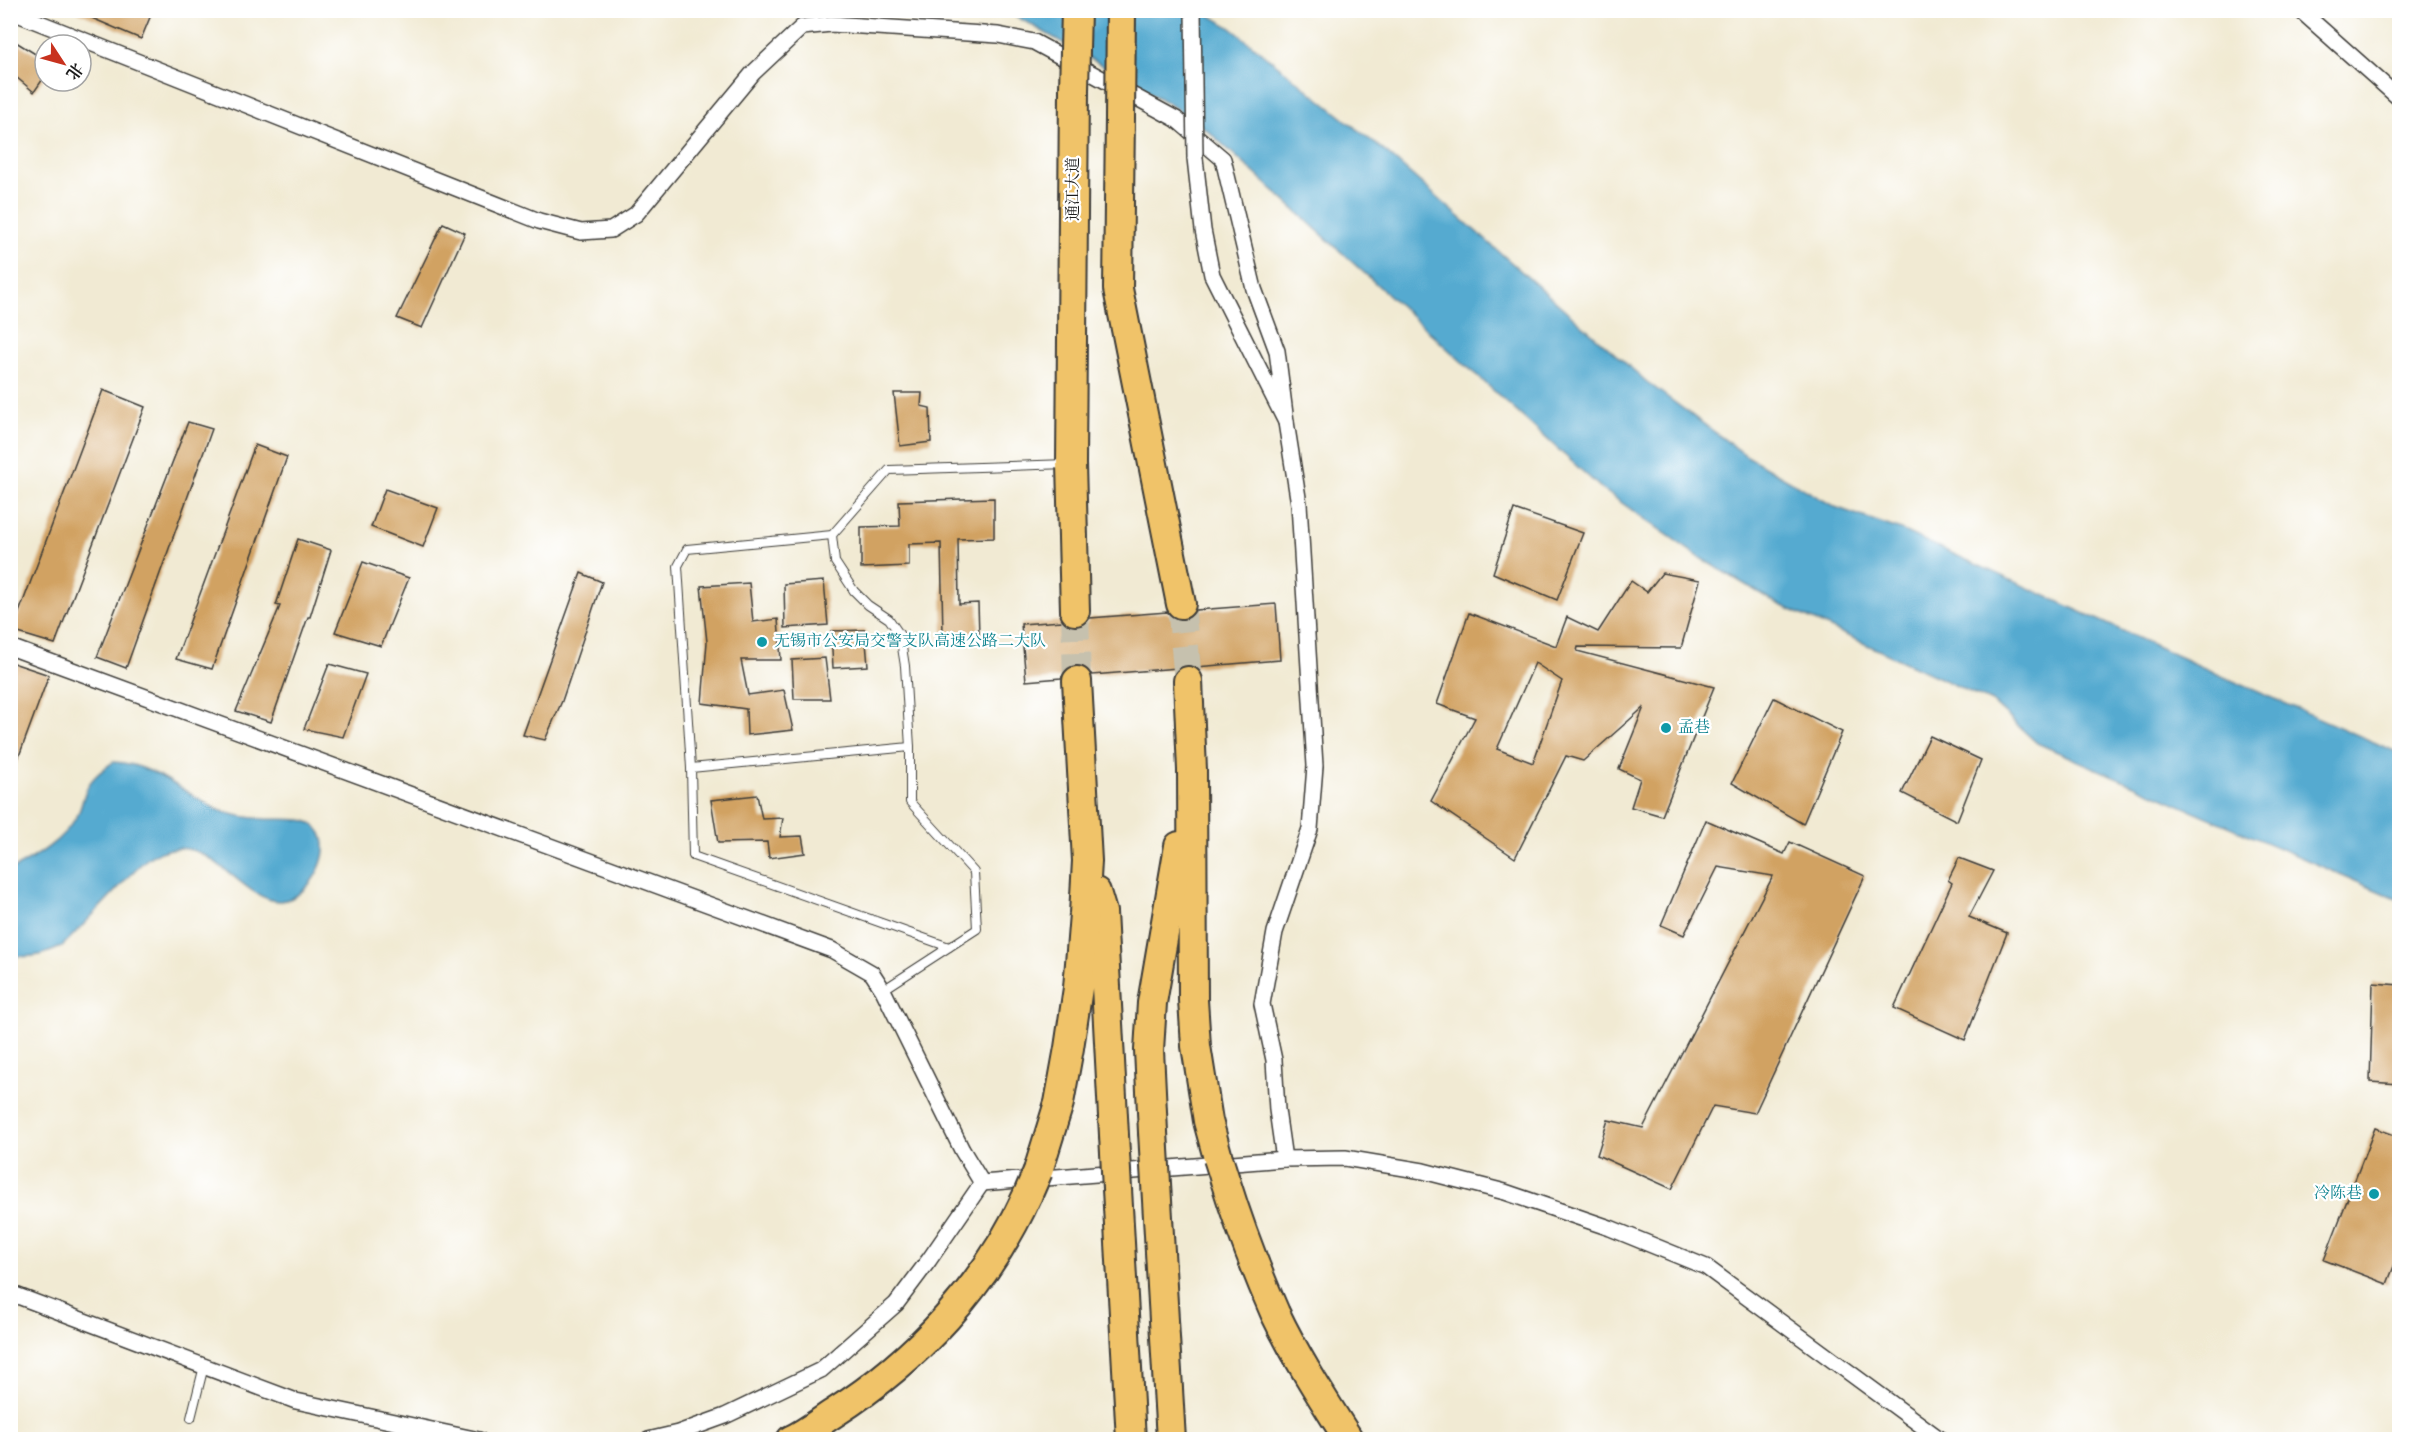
<svg xmlns="http://www.w3.org/2000/svg" width="2410" height="1450" font-family="'Old Standard TT','Noto Serif SC',serif">
  <rect width="100%" height="100%" fill="#fff"/>
  <filter id="ink" filterUnits="userSpaceOnUse"><feTurbulence type="fractalNoise" baseFrequency=".0167" numOctaves="2"/><feDisplacementMap in="SourceGraphic" scale="12" xChannelSelector="R" yChannelSelector="G"/><feConvolveMatrix kernelMatrix="1 2 1 2 8 2 1 2 1" color-interpolation-filters="sRGB"/></filter>
  <filter id="wash" filterUnits="userSpaceOnUse"><feTurbulence type="fractalNoise" baseFrequency=".008" numOctaves="4" result="noise"/><feDisplacementMap in="SourceGraphic" scale="24" xChannelSelector="R" yChannelSelector="G"/><feGaussianBlur stdDeviation="1.35" result="paint"/><feColorMatrix in="noise" values="0 0 0 0 0 0 0 0 0 0 0 0 0 0 0 0 0 1.4 0 .05"/><feComposite in="paint" operator="in"/></filter>
  <g filter="url(#wash)">
    <rect width="100%" height="100%" fill="#f1ead3"/>
    <!-- water -->
    <g fill="#54aad0" stroke="#386376" stroke-width="1.5">
      <polygon points="1000,11 1203,11 1231,28 1388,154 1647,382 1747,456 1835,507 1901,530 2224,677 2399,753 2399,900 2037,743 1992,702 1778,604 1702,559 1602,489 1208,131 1168,103 1014,15"/>
      <path d="M113,762c39,1 70,30 103,47 14,6 33,9 49,10 10,1 32,-1 41,2 39,14 8,78 -26,80 -35,1 -67,-61 -108,-52 -7,1 -19,5 -25,10 -9,7 -18,17 -26,26 -20,21 -39,42 -60,62 -17,8 -32,12 -50,8v-85c25,-13 53,-30 67,-56 4,-8 5,-18 9,-26 5,-11 17,-19 26,-26z"/>
    </g>
    <g id="blocks">
      <!-- building -->
      <g fill="#d1a262" fill-rule="evenodd">
        <polygon points="73,10 153,10 141,39"/>
        <polygon points="16,42 45,60 45,76 34,92 10,72 10,50"/>
        <polygon points="443,223 465,233 422,328 397,318"/>
        <polygon points="103,390 145,407 55,644 12,631"/>
        <polygon points="894,393 922,393 921,406 930,408 931,442 900,446"/>
        <polygon points="188,422 212,429 126,668 97,657"/>
        <polygon points="255,445 287,457 212,669 176,659"/>
        <polygon points="385,489 438,508 423,547 371,527"/>
        <polygon points="994,498 994,538 958,539 959,604 978,603 979,635 943,635 941,543 909,544 909,566 861,568 861,527 900,526 899,501"/>
        <polygon points="1514,509 1583,533 1557,600 1493,573"/>
        <polygon points="298,539 331,550 310,617 308,617 271,722 236,711 280,606 276,605"/>
        <polygon points="363,562 409,578 381,646 335,632"/>
        <polygon points="581,573 602,582 562,701 545,740 523,735"/>
        <path d="M1662,573l38,7 -19,68 -103,-1 -1,4 137,36 -52,129 -31,-9 9,-28 -21,-10 25,-62 -61,54 -17,-5 -51,102 -84,-57 44,-83 -38,-14 32,-91 87,33 11,-29 31,15 33,-51 16,11zM1535,663l27,18 -29,82 -36,-14z"/>
        <polygon points="824,581 828,625 785,628 784,584"/>
        <polygon points="749,583 753,622 778,619 781,660 741,660 748,695 784,690 793,730 747,735 746,709 702,703 707,642 701,586"/>
        <polygon points="1276,604 1280,660 1196,667 1187,665 1178,668 1092,675 1085,667 1076,665 1068,668 1061,678 1026,681 1021,624 1062,621 1068,626 1076,627 1084,625 1090,618 1167,612 1175,619 1184,620 1191,617 1196,610"/>
        <polygon points="865,630 868,666 833,668 831,631"/>
        <polygon points="825,658 830,699 794,699 792,660"/>
        <polygon points="10,662 49,675 12,775 10,775"/>
        <polygon points="329,664 366,674 343,737 304,729"/>
        <polygon points="1774,698 1842,732 1803,824 1732,783"/>
        <polygon points="1930,736 1981,760 1957,821 1902,793"/>
        <polygon points="757,795 762,819 783,818 780,837 802,836 805,853 769,858 767,842 718,843 711,800"/>
        <polygon points="1706,820 1784,854 1790,842 1865,876 1755,1113 1713,1106 1672,1189 1597,1155 1608,1120 1643,1128 1773,876 1718,867 1684,935 1661,925"/>
        <polygon points="1959,858 1993,871 1969,917 2007,933 1965,1040 1894,1008 1952,883 1948,880"/>
        <polygon points="2373,983 2400,985 2400,1084 2370,1082"/>
        <polygon points="2375,1128 2400,1137 2400,1251 2387,1284 2324,1260"/>
      </g>
    </g>
  </g>
  <g filter="url(#ink)">
    <use href="#blocks" fill-opacity="0" stroke="#3c3b37" stroke-width="1.5"/>
    <g fill="none" stroke-linecap="round" stroke-linejoin="round">
      <!-- highway-tunnel -->
      <g stroke="#c6c1ae" stroke-width="28" stroke-dasharray="28 14" stroke-linecap="butt">
        <polyline points="1181,604 1188,681"/>
        <polyline points="1075,611 1077,681"/>
      </g>
      <defs>
        <g id="lane">
          <polyline points="832,535 835,562 854,591 868,605 889,619 900,635 905,666 910,747 910,802 974,872 977,929 883,990"/>
          <polyline points="910,747 691,768 693,856 949,947"/>
          <polyline points="691,768 678,566 687,549 832,535 889,470 1067,464"/>
          <polyline points="191,1418 204,1366"/>
        </g>
        <g id="street">
          <polyline points="2300,10 2400,99"/>
          <polyline points="10,11 539,221 581,232 611,230 636,214 753,73 802,27 831,24 998,35 1034,42 1176,119 1223,159 1254,289 1277,351 1286,422"/>
          <polyline points="1195,158 1203,230 1212,275 1286,422 1299,504 1315,766 1310,829 1275,932 1262,1004 1274,1060 1277,1110 1284,1159"/>
          <polyline points="10,647 832,950 872,973 883,990 962,1150 982,1183 929,1260 896,1304 821,1370 725,1416 678,1433 648,1440"/>
          <polyline points="982,1183 1284,1159 1345,1158 1423,1171 1505,1192 1610,1228 1706,1267 1941,1440"/>
          <polyline points="10,1293 296,1401 479,1440"/>
        </g>
        <g id="highway">
          <polyline points="1074,90 1071,464 1075,611"/>
          <polyline points="1120,118 1118,289 1181,604"/>
          <polyline points="1188,681 1192,770 1193,1000 1196,1046 1208,1121 1218,1158"/>
          <polyline points="1096,892 1102,912 1114,1135"/>
          <polyline points="1153,1132 1149,1050 1152,1003 1179,846"/>
          <polyline points="1038,1171 1059,1103 1069,1048 1078,988 1084,914 1087,861 1077,681"/>
          <path d="M1225,1180c14,45 31,90 50,133 21,44 48,86 74,127"/>
          <path d="M791,1440c15,-7 29,-18 43,-27 83,-53 153,-128 194,-219"/>
        </g>
      </defs>
      <!-- lane casing -->
      <use href="#lane" stroke="#3c3b37" stroke-width="10"/>
      <!-- street casing -->
      <use href="#street" stroke="#3c3b37" stroke-width="18"/>
      <!-- highway casing -->
      <use href="#highway" stroke="#3c3b37" stroke-width="32"/>
      <!-- lane -->
      <use href="#lane" stroke="#fff" stroke-width="8"/>
      <!-- street -->
      <use href="#street" stroke="#fff" stroke-width="15"/>
      <!-- highway -->
      <use href="#highway" stroke="#f0c369" stroke-width="28"/>
      <defs>
        <polyline id="street-bridge" points="1193,10 1195,158"/>
        <g id="highway-bridge">
          <polyline points="1074,90 1076,10"/>
          <polyline points="1120,118 1121,10"/>
          <polyline points="1153,1132 1171,1440"/>
          <polyline points="1114,1135 1131,1440"/>
          <polyline points="1218,1158 1225,1180"/>
          <polyline points="1028,1194 1038,1171"/>
        </g>
      </defs>
      <!-- street-bridge casing -->
      <use href="#street-bridge" stroke="#3c3b37" stroke-width="18" stroke-linecap="butt"/>
      <!-- highway-bridge casing -->
      <use href="#highway-bridge" stroke="#3c3b37" stroke-width="32" stroke-linecap="butt"/>
      <!-- street-bridge -->
      <use href="#street-bridge" stroke="#fff" stroke-width="15"/>
      <!-- highway-bridge -->
      <use href="#highway-bridge" stroke="#f0c369" stroke-width="28"/>
    </g>
  </g>
  <!-- markers -->
  <g fill="#0f9aa8" stroke="#fff" stroke-width="2">
    <circle cx="762" cy="642" r="6"/>
    <circle cx="1666" cy="728" r="6"/>
    <circle cx="2374" cy="1194" r="6"/>
  </g>
  <g text-anchor="middle" dominant-baseline="central" stroke-width="4.5" stroke-linejoin="round" paint-order="stroke">
    <!-- street labels -->
    <g font-size="16" fill="#1c1c1c" stroke="#fff">
      <text transform="translate(1074 189) rotate(-90)">通江大道</text>
    </g>
    <!-- culture labels -->
    <g font-size="16" fill="#0d838f" stroke="#fff" text-anchor="start">
      <text x="774" y="642">无锡市公安局交警支队高速公路二大队</text>
      <text x="1678" y="728">孟巷</text>
      <text x="2362" y="1194" text-anchor="end">冷陈巷</text>
    </g>
  </g>
  <!-- margin -->
  <rect width="2410" height="1450" fill="none" stroke="#fff" stroke-width="36"/>
  <!-- north arrow -->
  <g transform="translate(63 63) rotate(126)"><circle r="28" fill="#ffffff" stroke="#a4a4a4" stroke-width="1.5"/>
  <path d="M0-4.5L10 22L0 15L-10 22Z" fill="#c8321e"/>
  <text y="-9" font-size="16" font-weight="bold" text-anchor="middle" fill="#1c1c1c">北</text>
  </g>
</svg>
